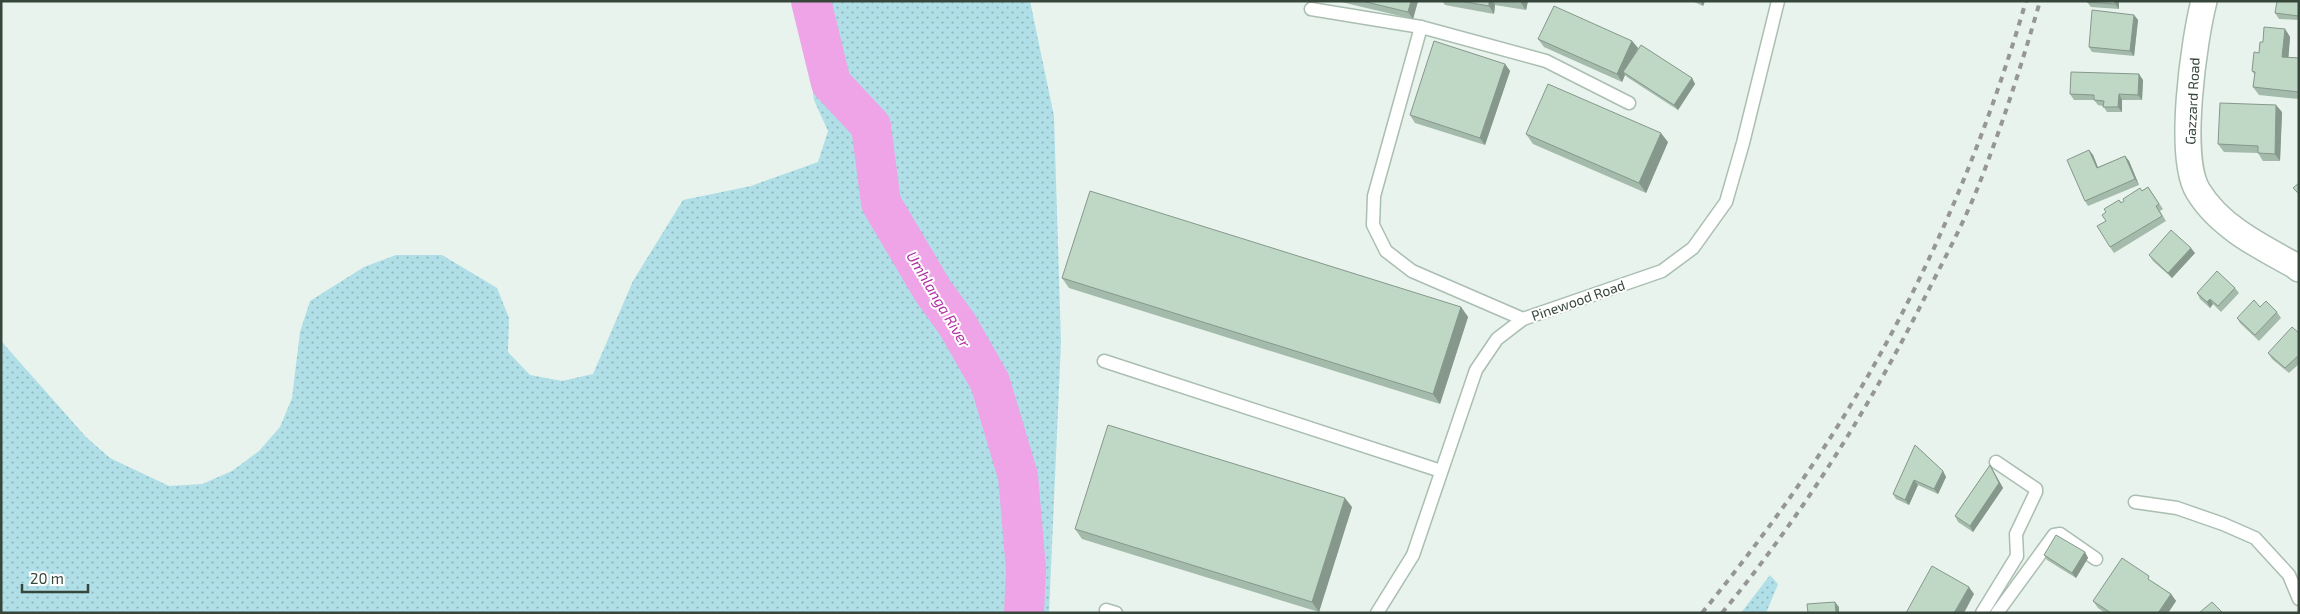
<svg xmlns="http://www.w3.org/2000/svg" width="2300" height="614" font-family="'Exo 2',sans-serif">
  <defs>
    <pattern id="grass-dots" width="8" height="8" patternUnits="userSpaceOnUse" patternTransform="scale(1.25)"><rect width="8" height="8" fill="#b0dfe7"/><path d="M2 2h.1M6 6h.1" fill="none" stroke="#90b7bc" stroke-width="1.8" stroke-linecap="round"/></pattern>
  </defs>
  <rect width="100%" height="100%" fill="#e7f3ec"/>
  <!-- grass -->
  <g fill="url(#grass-dots)">
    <polygon points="801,1 1030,1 1054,116 1061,342 1049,613 1,613 1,341 86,437 110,458 169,486 202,484 232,471 259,451 280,427 292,398 300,332 310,301 364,267 396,255 442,255 497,288 509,318 508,352 530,375 562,381 593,374 633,281 683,200 751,186 818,162 828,131 814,100"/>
    <polygon points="1770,575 1778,584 1766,613 1741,613"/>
  </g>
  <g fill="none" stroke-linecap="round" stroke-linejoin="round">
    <!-- river -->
    <polyline stroke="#efa4e8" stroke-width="40" points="811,1 831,83 871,126 881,203 933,291 957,324 990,382 1018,476 1026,569 1024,613"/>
    <defs>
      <g id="lane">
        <polyline points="1311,9 1421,27 1546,61 1629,103"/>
        <polyline points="1421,27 1374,196 1373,225 1386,251 1412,271 1523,319"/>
        <polyline points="1104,361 1441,471"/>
        <polyline points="2135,502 2177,508 2223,524 2255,538 2289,575 2299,599"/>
        <polyline points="1106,610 1116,613"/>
        <polyline points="1377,613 1413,555 1476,370 1497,339 1523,319 1662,271 1693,248 1726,202 1743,143 1778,1"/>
        <polyline points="1982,613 2017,556 2016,534 2036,492 2036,489 1996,462"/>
        <polyline points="1997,613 2054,535 2060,534 2096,559"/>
      </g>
      <path id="street" d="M2204,1c-10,39 -27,156 -6,190 21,35 61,55 96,74l5,4"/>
    </defs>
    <!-- lane casing -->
    <use href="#lane" stroke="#aabeb1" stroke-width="15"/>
    <!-- street casing -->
    <use href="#street" stroke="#aabeb1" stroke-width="28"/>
    <!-- lane -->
    <use href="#lane" stroke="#fff" stroke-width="12"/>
    <!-- street -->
    <use href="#street" stroke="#fff" stroke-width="25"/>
    <!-- rail -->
    <g stroke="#969696" stroke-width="4" stroke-dasharray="6 6" stroke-linecap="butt">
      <path d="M1702,613c47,-58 92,-118 132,-181 84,-132 148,-280 192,-431"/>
      <path d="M1722,613c79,-96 144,-200 200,-310 19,-38 40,-76 56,-116 24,-61 44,-123 62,-186"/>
    </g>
  </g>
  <!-- wall -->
  <g fill="#a4baaa">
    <polygon points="1337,1 1418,1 1413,19"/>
    <polygon points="1442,1 1528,1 1526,10 1495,5 1494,14 1445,5"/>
    <polygon points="1692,1 1705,1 1703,6"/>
    <polygon points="2119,1 2119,9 2091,7 2087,2"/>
    <polygon points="2299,1 2299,20 2279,19 2275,13"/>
    <polygon points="2134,15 2138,20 2134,56 2092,52 2089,47"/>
    <polygon points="2285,29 2290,37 2288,57 2299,58 2299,99 2259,95 2253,87 2255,75 2252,71 2263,42"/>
    <polygon points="1538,39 1632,41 1638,48 1634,56 1692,78 1695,84 1678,110 1627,77 1625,75 1622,82 1544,47"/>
    <polygon points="1505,64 1510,71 1485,145 1415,123 1410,115"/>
    <polygon points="2143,80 2142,100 2122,100 2122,112 2107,112 2103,106 2098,105 2094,100 2074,100 2070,94"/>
    <polygon points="2282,112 2280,161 2263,161 2258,153 2224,152 2218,144"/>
    <polygon points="1526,134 1668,142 1646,193 1533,144"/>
    <polygon points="2089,150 2093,155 2098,167 2125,156 2129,161 2139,185 2088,206 2085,201"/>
    <polygon points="2148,187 2163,209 2160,211 2166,221 2114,253 2110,247 2106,221 2106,212 2119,200 2122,203"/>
    <polygon points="2195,253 2172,278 2153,261 2149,255"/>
    <polygon points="1062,278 1461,307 1468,317 1440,404 1069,288"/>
    <polygon points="2235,288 2239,293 2221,312 2213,304 2210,308 2200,299 2197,293"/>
    <polygon points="2260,307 2277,312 2281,318 2259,341 2240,323 2237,318"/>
    <polygon points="2299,333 2299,364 2289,373 2272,359 2268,353"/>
    <polygon points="1915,445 1943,471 1946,477 1938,494 1918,485 1909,505 1896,499 1893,494"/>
    <polygon points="1990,465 2003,488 1973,532 1958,522 1955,516"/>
    <polygon points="1352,507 1319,612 1082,539 1075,529"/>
    <polygon points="2085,552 2088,558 2076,578 2047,560 2044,555"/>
    <polygon points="2153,582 2171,594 2176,601 2168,613 2105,613 2098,608 2093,601"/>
  </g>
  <!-- shaded-wall -->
  <g fill="#86978b">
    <polygon points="1411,1 1418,1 1413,19 1408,12"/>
    <polygon points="1489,1 1493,1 1495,5 1494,14 1489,6"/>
    <polygon points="1521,1 1528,1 1526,10 1521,3"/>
    <polygon points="1700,1 1705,1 1703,6"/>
    <polygon points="2115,1 2119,1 2119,9 2115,4"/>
    <polygon points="2134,15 2138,20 2134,56 2130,51"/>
    <polygon points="2285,29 2290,37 2288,64 2282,57"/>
    <polygon points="1632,41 1638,48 1626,74 1623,72 1625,75 1622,82 1617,74"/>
    <polygon points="1505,64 1510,71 1485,145 1480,138"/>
    <polygon points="2139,74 2143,80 2142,100 2138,95"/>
    <polygon points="1692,78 1695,84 1678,110 1674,105"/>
    <polygon points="2119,94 2122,100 2122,112 2118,107"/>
    <polygon points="2276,105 2282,112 2280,161 2275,154"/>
    <polygon points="1661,133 1668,142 1646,193 1639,183"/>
    <polygon points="2089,150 2093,155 2100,173 2097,168"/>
    <polygon points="2125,156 2129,161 2139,185 2135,179"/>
    <polygon points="2191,248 2195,253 2172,278 2168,273"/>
    <polygon points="2210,299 2213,304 2210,308 2207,302"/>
    <polygon points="1461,307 1468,317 1440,404 1433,394"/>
    <polygon points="1990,465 2003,488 1973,532 1970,526"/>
    <polygon points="1943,471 1946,477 1938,494 1934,489"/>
    <polygon points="1914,480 1918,485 1909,505 1905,500"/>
    <polygon points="1345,498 1352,507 1319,612 1312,602"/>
    <polygon points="2085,552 2088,558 2076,578 2072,573"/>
    <polygon points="1969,587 1974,594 1964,613 1954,613"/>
    <polygon points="2171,594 2176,601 2168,613 2158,613"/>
    <polygon points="1835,602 1839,607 1839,613 1836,613"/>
  </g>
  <!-- building -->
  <g fill="#bfd8c6" stroke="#86978b">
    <polygon points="1362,1 1411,1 1408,12"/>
    <polygon points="1460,1 1489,1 1489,6"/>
    <polygon points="2087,1 2115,1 2115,4 2087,2"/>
    <polygon points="2277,1 2299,1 2299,16 2275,13"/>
    <polygon points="1554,6 1632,41 1617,74 1538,39"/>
    <polygon points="2092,10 2134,15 2130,51 2089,47"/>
    <polygon points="2264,27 2285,29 2282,57 2299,58 2299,92 2253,87 2255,72 2252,71 2254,52 2259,53 2260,42 2263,42"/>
    <polygon points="1434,41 1505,64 1480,138 1410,115"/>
    <polygon points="1641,45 1692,78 1674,105 1623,72"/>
    <polygon points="2071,72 2139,74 2138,95 2119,94 2118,107 2103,107 2104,101 2094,100 2094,95 2070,94"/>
    <polygon points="1548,84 1661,133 1639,183 1526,134"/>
    <polygon points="2220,103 2276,105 2275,154 2258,153 2258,146 2218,144"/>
    <polygon points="2089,150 2097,168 2125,156 2135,179 2085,201 2067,160"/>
    <polygon points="2299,183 2299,194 2293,188"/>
    <polygon points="2148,187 2159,204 2156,206 2162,216 2110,247 2097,226 2106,221 2102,215 2106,212 2104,209 2119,200 2121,203 2124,201 2123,199 2140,188 2142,191"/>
    <polygon points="1090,191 1461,307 1433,394 1062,278"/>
    <polygon points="2171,230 2191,248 2168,273 2149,255"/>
    <polygon points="2217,271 2235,288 2218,306 2210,299 2207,302 2197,293"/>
    <polygon points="2254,300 2260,307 2266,301 2277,312 2255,335 2237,318"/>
    <polygon points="2292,327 2299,333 2299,355 2285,368 2268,353"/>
    <polygon points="1108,425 1345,498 1312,602 1075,529"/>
    <polygon points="1915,445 1943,471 1934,489 1914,480 1905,500 1893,494"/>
    <polygon points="1990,465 1999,483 1970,526 1955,516"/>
    <polygon points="2056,535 2085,552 2072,573 2044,555"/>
    <polygon points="2122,558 2149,576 2148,579 2171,594 2158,613 2111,613 2093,601"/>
    <polygon points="1932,566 1969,587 1954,613 1906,613"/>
    <polygon points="1835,602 1836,613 1808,613 1807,604"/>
    <polygon points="2212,602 2223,613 2199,613"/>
  </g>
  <g text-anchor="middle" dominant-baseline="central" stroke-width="4" stroke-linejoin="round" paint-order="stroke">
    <!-- street labels -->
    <g font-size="14" fill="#36463b" stroke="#fff">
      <text transform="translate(2192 101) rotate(-87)">Gazzard Road</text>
      <text transform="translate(1578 300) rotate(-19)">Pinewood Road</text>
    </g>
    <!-- water labels -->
    <g font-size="15" font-style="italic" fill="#b031a3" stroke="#fff">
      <text transform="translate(939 299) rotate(59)">Umhlanga River</text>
    </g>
  </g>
  <!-- border -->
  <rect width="2300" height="614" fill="none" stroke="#36463b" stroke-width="5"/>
  <!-- scale -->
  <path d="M22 584v8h66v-8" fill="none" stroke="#36463b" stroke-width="2.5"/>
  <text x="30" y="584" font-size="15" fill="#36463b" stroke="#ffffff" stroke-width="4" paint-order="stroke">20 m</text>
</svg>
